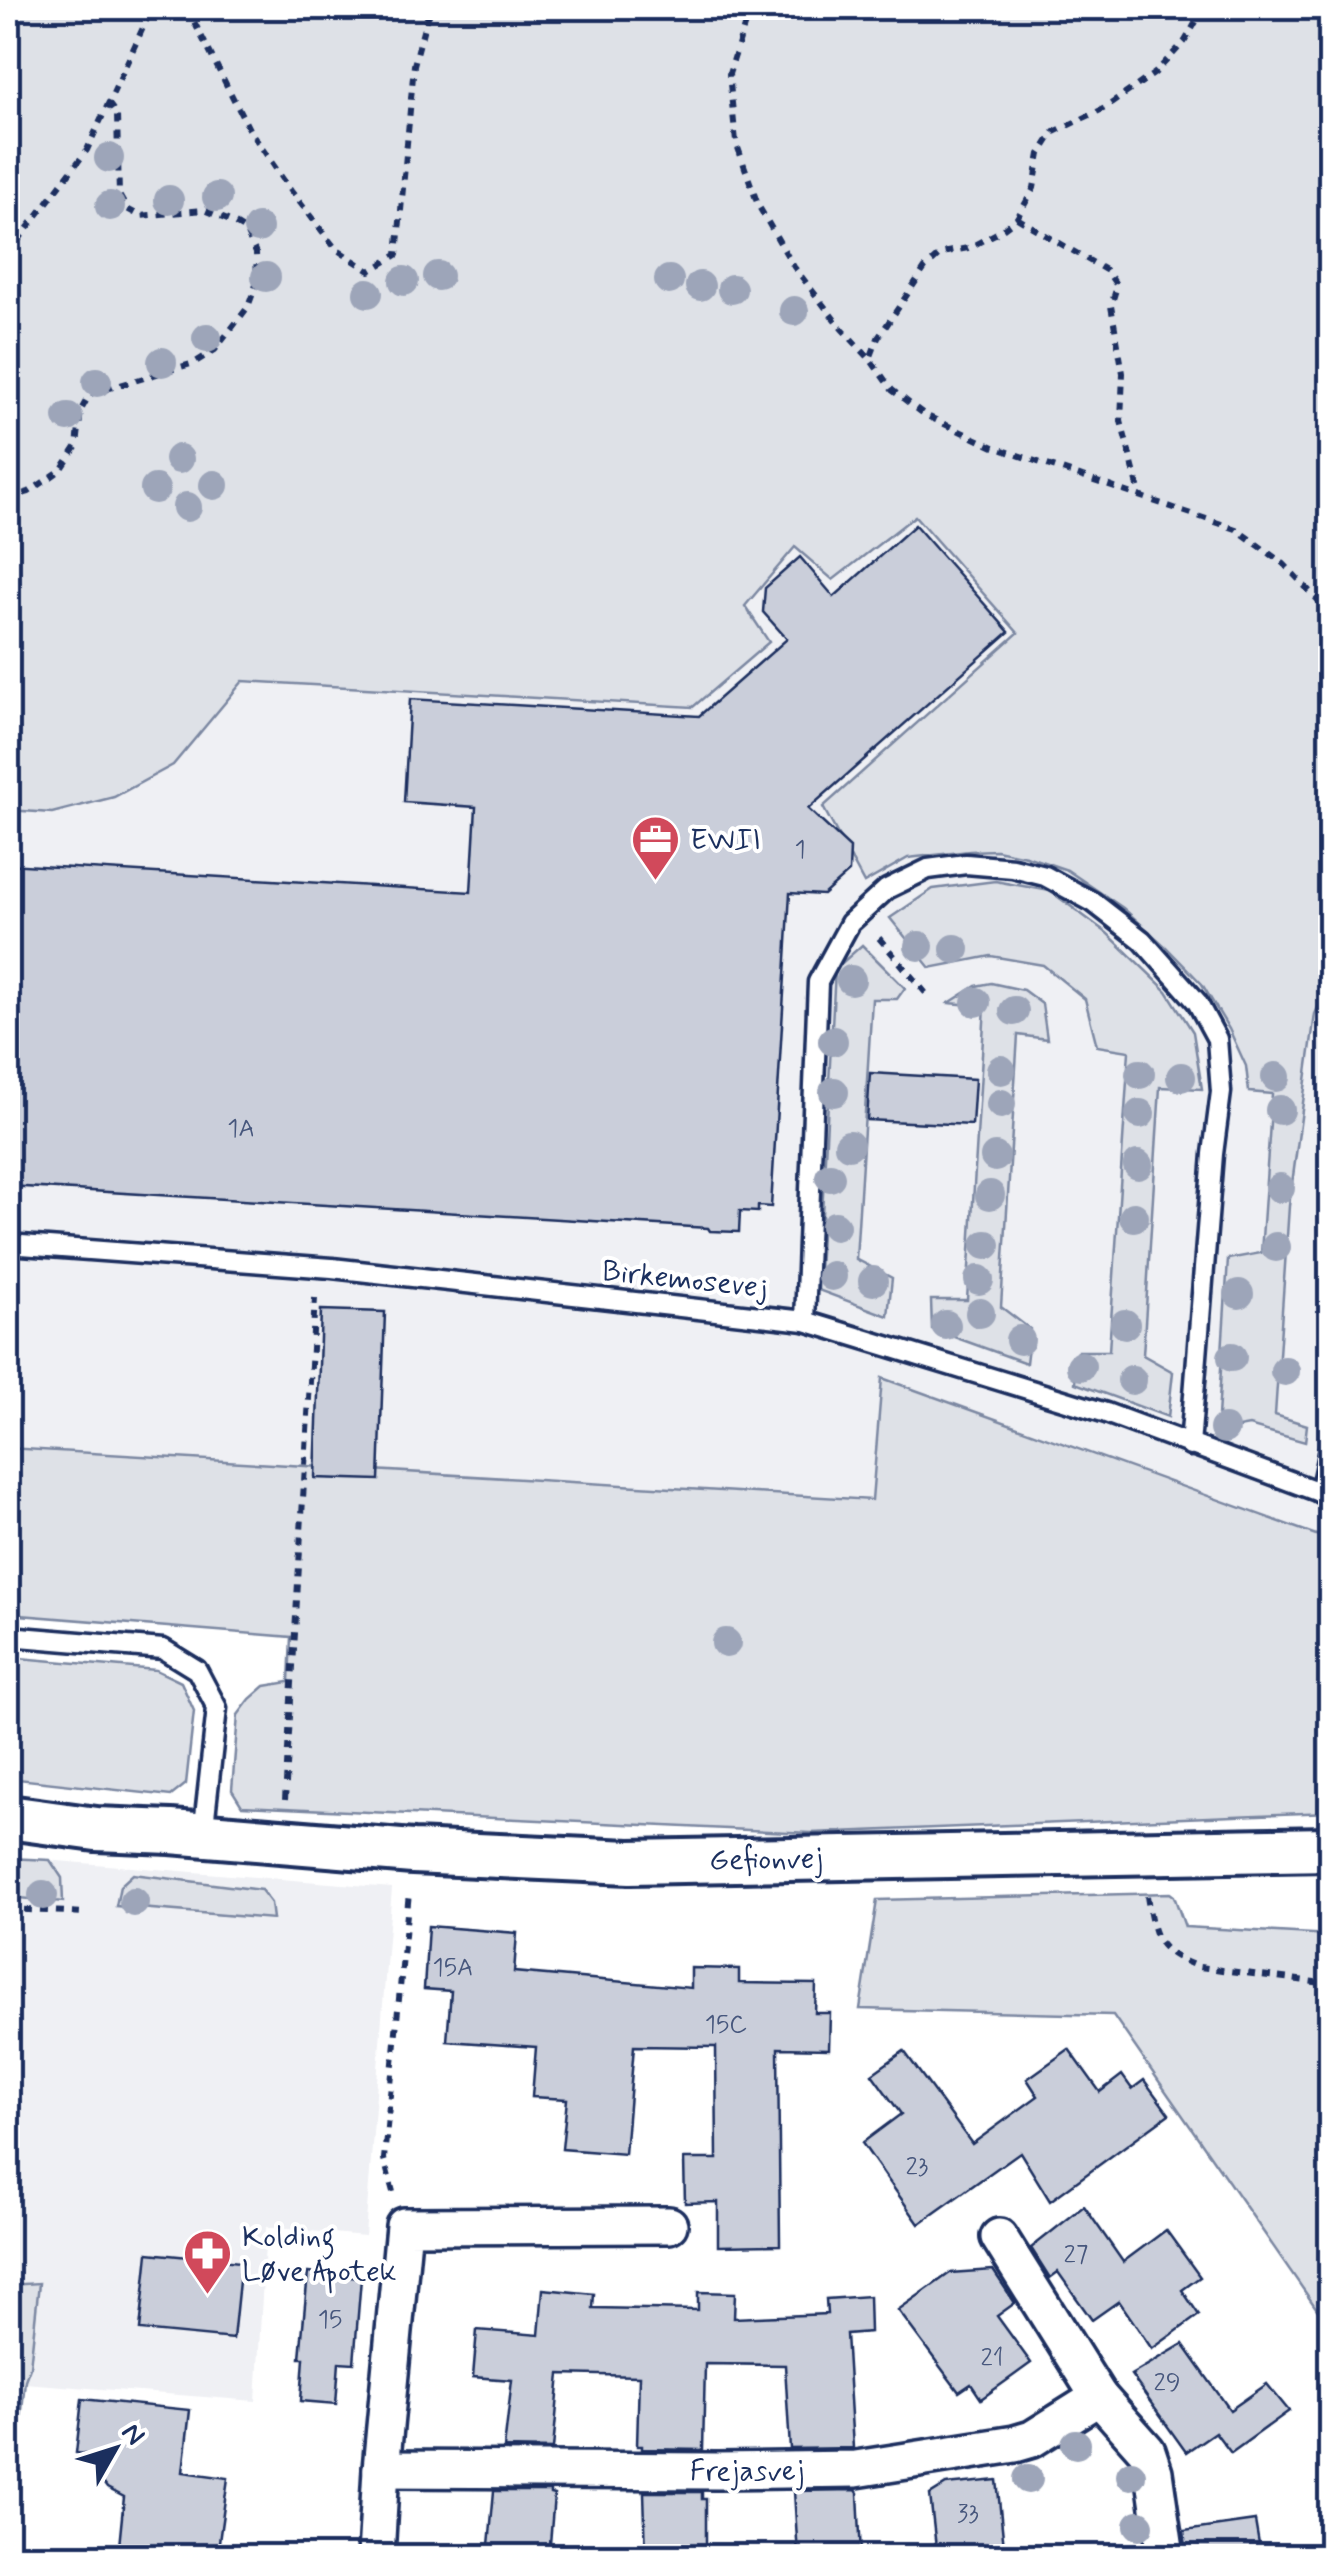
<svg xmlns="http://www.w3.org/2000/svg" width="1338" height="2564" font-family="Mynerve,sans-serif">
  <rect width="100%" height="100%" fill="#fff"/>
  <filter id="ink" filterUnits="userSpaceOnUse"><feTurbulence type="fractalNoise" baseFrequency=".01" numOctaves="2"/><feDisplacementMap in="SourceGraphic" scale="20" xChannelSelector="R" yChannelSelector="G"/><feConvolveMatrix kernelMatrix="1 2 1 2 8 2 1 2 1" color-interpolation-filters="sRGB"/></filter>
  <g filter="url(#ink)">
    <!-- built -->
    <g fill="#eff0f4">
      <polygon points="1330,399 1330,1588 8,1504 8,676"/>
      <polygon points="8,1857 392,1888 365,2236 266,2227 256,2401 24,2383 10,2556 8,2556"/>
    </g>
    <!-- green -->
    <g fill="#dee1e7" stroke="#7c88a2" stroke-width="2.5">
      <polygon points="8,8 1330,8 1330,981 1315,1014 1289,1206 1275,1415 1307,1425 1305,1442 1249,1426 1217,1432 1228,1259 1261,1253 1272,1094 1249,1092 1246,1066 1229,1029 1202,984 1166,947 1123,908 1067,870 1026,856 996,850 970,851 908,858 864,883 823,807 1018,633 915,516 833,580 795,547 745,606 769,642 693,707 243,681 173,765 114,797 52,813 8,810"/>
      <polygon points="995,881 1050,891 1107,933 1167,991 1193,1032 1202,1089 1160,1087 1143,1355 1173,1372 1168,1417 1075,1383 1078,1351 1109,1351 1129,1051 1097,1046 1085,999 1043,965 991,956 930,968 890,918 933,889"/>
      <polygon points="862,945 905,988 897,999 872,999 856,1259 892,1278 888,1316 818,1290 835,969"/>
      <polygon points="991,983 1023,990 1042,1004 1047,1039 1018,1035 1001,1307 1030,1329 1026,1363 932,1329 931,1300 967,1300 985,1006 949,1003 976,986"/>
      <polygon points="882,1378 1330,1540 1330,1812 811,1833 242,1806 232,1790 238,1715 250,1699 265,1686 289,1682 291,1637 8,1614 8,1448 872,1500"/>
      <polygon points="8,1657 156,1670 181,1682 194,1711 186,1784 171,1796 8,1778"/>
      <polygon points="8,1858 50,1860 62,1878 63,1902 8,1897"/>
      <polygon points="133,1874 261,1890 271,1903 273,1919 116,1906 120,1886"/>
      <polygon points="1170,1893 1174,1896 1185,1927 1330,1935 1330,2556 1326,2556 1321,2315 1113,2015 860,2009 877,1900"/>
      <polygon points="39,2283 30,2367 25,2380 8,2556 8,2285"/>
    </g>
    <!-- building -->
    <g fill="#caceda" stroke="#1b2f5e" stroke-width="2.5">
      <polygon points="915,525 1009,632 808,809 850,848 849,872 823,895 790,893 771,1207 758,1206 758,1212 740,1211 739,1232 710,1231 708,1228 8,1186 8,864 471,892 476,807 404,802 410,699 699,716 787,639 763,612 765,588 800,557 834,597"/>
      <polygon points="870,1073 975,1079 972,1125 867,1120"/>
      <polygon points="321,1310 385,1312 379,1480 315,1478"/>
      <polygon points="428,1926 517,1933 514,1972 691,1988 691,1968 739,1969 739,1983 816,1984 815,2013 830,2013 829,2049 778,2048 780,2245 718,2246 718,2202 685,2203 684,2159 717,2159 716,2047 634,2046 625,2154 562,2149 567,2099 532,2097 536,2047 447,2041 451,1991 424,1989"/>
      <polygon points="1069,2049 1100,2092 1122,2075 1132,2089 1144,2080 1169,2114 1050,2201 1020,2152 919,2224 862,2143 901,2114 872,2074 904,2051 972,2144 1038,2096 1027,2079"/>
      <polygon points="1084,2206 1123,2262 1166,2230 1200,2277 1182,2290 1199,2315 1152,2349 1119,2301 1092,2320 1058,2272 1050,2278 1031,2248"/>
      <polygon points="148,2253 241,2262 233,2339 140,2330"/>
      <polygon points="993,2270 1015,2303 997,2316 1031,2363 981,2399 971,2384 959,2392 898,2310 950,2273"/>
      <polygon points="308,2273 361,2278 354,2363 339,2362 336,2404 301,2401 304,2358 300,2358"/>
      <polygon points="543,2289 594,2294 593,2308 698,2310 698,2292 735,2293 734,2318 827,2314 826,2299 869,2296 870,2332 846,2334 853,2448 790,2449 785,2365 705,2364 703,2450 642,2449 642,2446 637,2446 639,2376 560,2374 553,2449 504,2448 512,2380 473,2377 477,2330 539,2335"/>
      <polygon points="1183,2344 1230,2410 1267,2384 1289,2411 1231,2453 1215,2432 1186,2452 1131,2375"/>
      <polygon points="82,2399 190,2410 183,2472 228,2478 217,2556 118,2556 124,2497 107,2488 96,2473 90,2455 76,2453"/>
      <polygon points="997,2480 1005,2556 937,2556 930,2495 946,2485"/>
      <polygon points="856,2490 858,2493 861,2556 798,2556 794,2491"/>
      <polygon points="494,2491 550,2491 550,2494 554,2495 549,2556 488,2556"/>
      <polygon points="644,2492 702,2492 702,2499 706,2499 706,2556 646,2556"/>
      <polygon points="1255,2521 1261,2556 1187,2556 1184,2531"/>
    </g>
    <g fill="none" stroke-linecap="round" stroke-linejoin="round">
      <defs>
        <g id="service">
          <polyline points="8,1244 332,1268 805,1321 1106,1413 1330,1496"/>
          <polyline points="805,1321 818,982 850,923 887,889 928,869 966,864 1013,868 1045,876 1093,902 1142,940 1197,1002 1217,1039 1221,1092 1213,1154 1190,1446"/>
          <polyline points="1320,1493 1330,1444"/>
          <polyline points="8,1636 163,1649 197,1670 217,1708 203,1835"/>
        </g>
        <g id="minor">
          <polyline points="1099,2397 1147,2451 1154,2472 1166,2556"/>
          <polyline points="381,2469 718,2471 856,2469 1015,2444 1032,2439 1099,2397 999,2237"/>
          <polyline points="376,2556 381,2469 404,2226 669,2225"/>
        </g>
        <polyline id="tertiary" points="8,1817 96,1829 171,1832 413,1852 630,1862 1330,1849"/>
      </defs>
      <!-- service casing -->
      <use href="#service" stroke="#1b2f5e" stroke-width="25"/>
      <!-- minor casing -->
      <use href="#minor" stroke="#1b2f5e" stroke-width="42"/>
      <!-- tertiary casing -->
      <use href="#tertiary" stroke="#1b2f5e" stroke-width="50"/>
      <!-- path -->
      <g stroke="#1b2f5e" stroke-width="6" stroke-dasharray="8 8" stroke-linecap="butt">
        <polyline points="187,8 249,129 291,191 336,249 370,271 397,255 414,65 426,20 434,8"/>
        <polyline points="750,8 729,74 736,142 758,205 794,267 842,329 870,359"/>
        <polyline points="1204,8 1185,41 1155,73 1105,108 1054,132 1040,154 1034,188 1017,218 997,233 968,248 942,253 925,268 878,338 870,359 892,390 925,415 994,447 1236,529 1284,564 1330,613"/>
        <polyline points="1017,218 1107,271 1117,286 1111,306 1123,373 1121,421 1140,494"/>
        <polyline points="8,254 87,150 152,8"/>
        <polyline points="8,498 29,492 61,470 77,446 81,410 90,394 194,363 215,350 248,307 257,282 256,253 245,230 230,221 204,210 140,216 127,209 119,195 117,115 108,103"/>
        <polyline points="879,938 930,998"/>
        <polyline points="285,1800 315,1298"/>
        <path d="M1147,1896c7,44 9,55 52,71l131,17"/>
        <polyline points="8,1909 86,1913"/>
        <polyline points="393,2192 384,2159 409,1892"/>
      </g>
      <!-- service -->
      <use href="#service" stroke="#fff" stroke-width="18"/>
      <!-- minor -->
      <use href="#minor" stroke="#fff" stroke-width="35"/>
      <!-- tertiary -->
      <use href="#tertiary" stroke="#fff" stroke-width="42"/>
    </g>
    <!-- trees -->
    <g fill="#9da5b9">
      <circle cx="109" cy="158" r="15"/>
      <circle cx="217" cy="197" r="15"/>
      <circle cx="169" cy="200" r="15"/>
      <circle cx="110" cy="206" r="15"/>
      <circle cx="258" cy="228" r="15"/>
      <circle cx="438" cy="276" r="15"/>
      <circle cx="266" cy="277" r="15"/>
      <circle cx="669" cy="280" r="15"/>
      <circle cx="404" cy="281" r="15"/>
      <circle cx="700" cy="286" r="15"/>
      <circle cx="732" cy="289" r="15"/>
      <circle cx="368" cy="293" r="15"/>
      <circle cx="794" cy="311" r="15"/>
      <circle cx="207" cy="338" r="15"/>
      <circle cx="162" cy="362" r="15"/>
      <circle cx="97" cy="382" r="15"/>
      <circle cx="68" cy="417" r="15"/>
      <circle cx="179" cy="459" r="15"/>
      <circle cx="214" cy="485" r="15"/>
      <circle cx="155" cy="489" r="15"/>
      <circle cx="187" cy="507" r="15"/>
      <circle cx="919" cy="946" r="15"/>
      <circle cx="955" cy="949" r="15"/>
      <circle cx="851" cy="980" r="15"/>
      <circle cx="976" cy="1002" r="15"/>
      <circle cx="1014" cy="1011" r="15"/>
      <circle cx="833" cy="1041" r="15"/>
      <circle cx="1001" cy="1070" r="15"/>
      <circle cx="1140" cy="1074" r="15"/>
      <circle cx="1181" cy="1077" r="15"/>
      <circle cx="1276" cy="1077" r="15"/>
      <circle cx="834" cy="1092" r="15"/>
      <circle cx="1001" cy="1104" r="15"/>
      <circle cx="1280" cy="1110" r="15"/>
      <circle cx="1140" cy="1114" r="15"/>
      <circle cx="849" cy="1145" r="15"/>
      <circle cx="995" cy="1157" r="15"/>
      <circle cx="1138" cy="1165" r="15"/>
      <circle cx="830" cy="1177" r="15"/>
      <circle cx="1280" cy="1188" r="15"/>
      <circle cx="990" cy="1195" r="15"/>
      <circle cx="1134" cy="1217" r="15"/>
      <circle cx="835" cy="1226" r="15"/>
      <circle cx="986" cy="1245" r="15"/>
      <circle cx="1276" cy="1247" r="15"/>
      <circle cx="832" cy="1276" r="15"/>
      <circle cx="979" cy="1280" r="15"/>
      <circle cx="873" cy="1281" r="15"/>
      <circle cx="1239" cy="1294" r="15"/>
      <circle cx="980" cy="1313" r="15"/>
      <circle cx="1125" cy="1324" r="15"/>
      <circle cx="946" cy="1325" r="15"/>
      <circle cx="1020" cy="1340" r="15"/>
      <circle cx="1232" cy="1357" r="15"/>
      <circle cx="1081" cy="1366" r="15"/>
      <circle cx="1285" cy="1371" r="15"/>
      <circle cx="1132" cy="1380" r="15"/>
      <circle cx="1224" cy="1429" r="15"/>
      <circle cx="726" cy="1643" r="15"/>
      <circle cx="43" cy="1895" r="15"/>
      <circle cx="134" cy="1902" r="15"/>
      <circle cx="1076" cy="2444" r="15"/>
      <circle cx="1131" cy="2475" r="15"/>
      <circle cx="1028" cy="2479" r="15"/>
      <circle cx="1139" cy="2525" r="15"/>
    </g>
  </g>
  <!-- icons -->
  <defs>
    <symbol id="office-pin" viewBox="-11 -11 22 30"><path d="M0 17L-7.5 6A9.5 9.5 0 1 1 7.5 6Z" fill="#d1495b" stroke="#fff"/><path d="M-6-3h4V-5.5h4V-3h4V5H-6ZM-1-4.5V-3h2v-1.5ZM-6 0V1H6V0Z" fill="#fff"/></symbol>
    <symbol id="pharmacy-pin" viewBox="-11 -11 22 30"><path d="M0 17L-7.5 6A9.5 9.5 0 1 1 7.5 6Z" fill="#d1495b" stroke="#fff"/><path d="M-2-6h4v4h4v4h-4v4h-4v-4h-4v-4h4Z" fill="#fff"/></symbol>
  </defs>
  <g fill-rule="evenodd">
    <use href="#office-pin" x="628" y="812" width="55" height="75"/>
    <use href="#pharmacy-pin" x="180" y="2226" width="55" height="75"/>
  </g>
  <g text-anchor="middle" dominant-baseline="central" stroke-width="8" stroke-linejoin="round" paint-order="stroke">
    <!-- number labels -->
    <g font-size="25" fill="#47577d">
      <text x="800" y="850">1</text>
      <text x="241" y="1129">1A</text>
      <text x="453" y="1968">15A</text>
      <text x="726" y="2025">15C</text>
      <text x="917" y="2167">23</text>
      <text x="1076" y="2255">27</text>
      <text x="330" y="2320">15</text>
      <text x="992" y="2358">21</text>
      <text x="1167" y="2383">29</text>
      <text x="968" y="2514">33</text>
    </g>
    <!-- poi labels -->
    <g font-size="30" fill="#1b2f5e" stroke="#fff" text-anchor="start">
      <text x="690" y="840">EWII</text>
      <text x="242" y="2237">Kolding<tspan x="242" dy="34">Løve Apotek</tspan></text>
    </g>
    <!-- street labels -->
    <g font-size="30" fill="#1b2f5e" stroke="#fff">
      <text transform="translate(685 1280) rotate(6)">Birkemosevej</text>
      <text transform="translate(766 1860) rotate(-1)">Gefionvej</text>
      <text x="747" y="2471">Frejasvej</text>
    </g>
  </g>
  <!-- margin -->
  <rect width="1338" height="2564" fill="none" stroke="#fff" stroke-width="40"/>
  <rect x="20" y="20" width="1298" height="2524" fill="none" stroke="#1b2f5e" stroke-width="4" filter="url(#ink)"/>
  <!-- north arrow -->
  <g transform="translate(115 2449) rotate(51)" stroke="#ffffff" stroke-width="8" paint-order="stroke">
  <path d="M0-8L18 38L0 25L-18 38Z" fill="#1b2f5e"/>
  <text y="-15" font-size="28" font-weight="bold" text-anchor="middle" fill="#1b2f5e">N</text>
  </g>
</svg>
